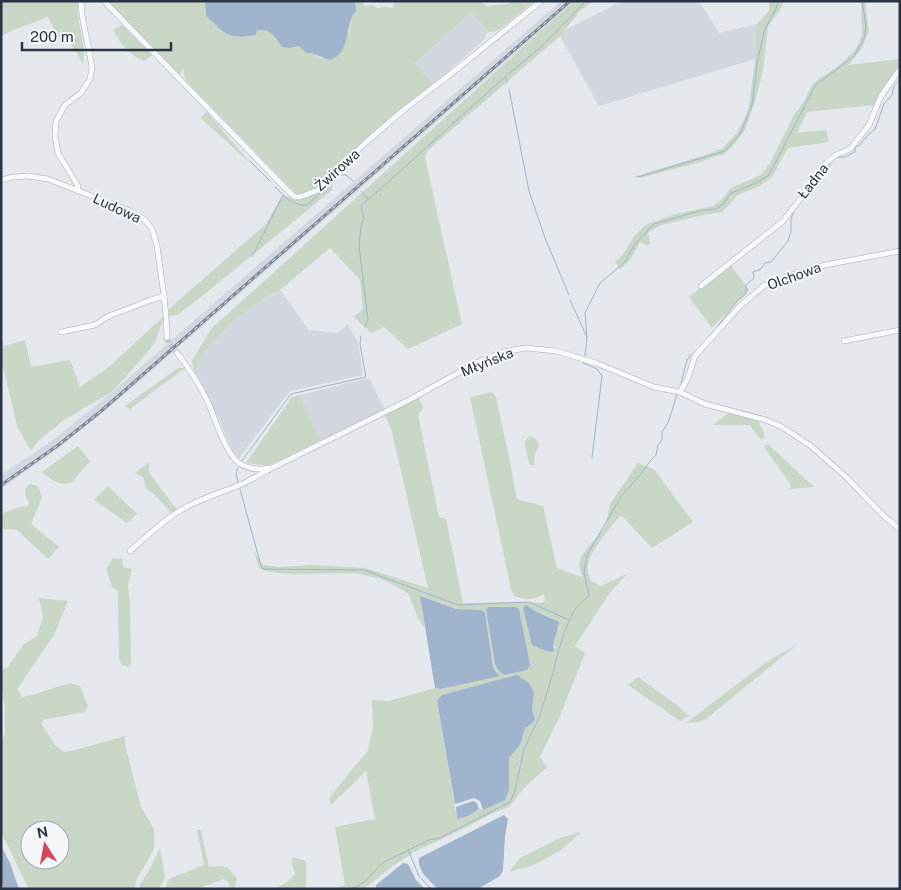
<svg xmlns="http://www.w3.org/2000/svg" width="901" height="890" font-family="'Public Sans',sans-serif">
  <rect width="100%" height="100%" fill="#e4e7ec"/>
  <!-- built -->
  <g fill="#d2d6de">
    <polygon points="561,1 575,1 118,400 59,448 1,489 1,475 53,440 111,393"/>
    <polygon points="622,1 699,1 719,33 757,24 755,59 599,106 560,36 565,30"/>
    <polygon points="471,12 489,32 485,35 486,38 433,85 415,63"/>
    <polygon points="280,290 309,330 338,333 348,324 358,343 363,375 290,391 239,458 232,450 219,419 194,372 204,352 233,321 267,296"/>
    <polygon points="369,378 385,410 321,440 300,395"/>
  </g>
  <!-- green -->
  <g fill="#c9d6c5" fill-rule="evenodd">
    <polygon points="1,1 78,1 78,16 84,50 83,65 77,53 68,40 59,38 48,17 11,31 1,36"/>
    <path d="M108,1h97l1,15c20,18 21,24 50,19l1,-5c13,-1 24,10 33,18l9,-2 7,7h5l10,5 28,-25 3,-18 4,-4 -1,-10h8l1,5 8,-1 6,3 7,-1 8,1 1,-7h85l8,5 20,-2 5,-3h23l-38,30 -8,1 -18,-20 -56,51 18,22 -34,25 -37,33 -45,45 -13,5 -8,1 -111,-114 -2,-12 -3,7z"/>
    <polygon points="574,1 593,1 580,11 560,36 427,151 425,157 462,324 408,349 384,327 372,333 354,317 363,309 360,280 330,248 280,290 267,296 233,321 204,352 194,372 192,361 211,329"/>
    <polygon points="769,1 784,1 780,10 768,26 763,71 756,98 745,130 732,147 724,154 697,163 640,178 633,177 708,154 723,148 737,133 743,122 749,107 755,59 757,24 769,11"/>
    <path d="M861,1h4l4,31c-4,5 -4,11 -7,16 -4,6 -9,11 -14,17l52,-6v6l-21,30 -4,10 -68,7 -10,21 29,-3 3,12 -41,6 -5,8 -10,20 -13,10 -22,9 -16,17 -19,3 -42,10 -13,8 2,9 -2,4 -8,-4 -10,18 -10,9 -5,-7 7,-6 12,-20 13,-12 29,-10 37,-8 7,-5 11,-13 30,-13 9,-12 24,-48 10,-14 8,-16 8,-7 16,-10 19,-18 4,-7 3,-9z"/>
    <path d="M122,25l30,30 -8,6c-16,-7 -22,-16 -31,-31z"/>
    <polygon points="207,112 252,165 200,117"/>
    <path d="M333,180l-1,10 -136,111 -19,14 -8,1v-7l97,-85 16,-28c24,6 33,1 51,-16z"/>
    <polygon points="730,264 749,290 712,328 689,297"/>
    <polygon points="164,316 157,338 150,349 113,391 64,420 38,441 31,451 17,426 4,371 1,365 1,337 4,346 25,340 31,367 70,360 80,387 109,367"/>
    <polygon points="178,368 185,368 130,409 125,406"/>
    <path d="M492,392l4,5 15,70 6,32 26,7 14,62 25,9 -3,-13 3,-9 24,-30 4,-21 28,-41 16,6 39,53 -41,26 -31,-33c-10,11 -31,36 -33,50 -1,5 1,11 3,16l10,5 26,-12 -18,20 -34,52 10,7 -26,65 -19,39 7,10 -23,21 -15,19 -18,7 -24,13 -53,25 -24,16 -26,21h-28l9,-4 -10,-58 40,-8 -9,-48 -36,35v-9l24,-30 14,-16 5,-25 -1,-26 17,1 46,-13 6,1 58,-14 -4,-4 -2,-4 -8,-55 -4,-2 -25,-1 -36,-13 5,32 -7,-10 -10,-25 -15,-8 -12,-6 -26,-6 -60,1 -18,-1 -14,-3 -4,-2 -5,-17 9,14 18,2 31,-2 53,3 63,20 -37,-160 -7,-14 34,-18 5,12 -5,7 21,102 7,2 17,84 59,-1 19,1 4,-2 -1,-7c-9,6 -20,6 -30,2l-3,-7 -41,-192zM526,605l11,7 18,27 -2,7 1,5zM488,607h27l-17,63 -3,-6 -9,-54zM534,693l-2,17 3,10 -10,9 -5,16 -11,13v32l-26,20 -4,-1 -22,10 -20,-118z"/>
    <polygon points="300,395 321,440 268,466 246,463 292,397"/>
    <polygon points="731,411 758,419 765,437 761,440 750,425 713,425"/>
    <path d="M531,436l6,4 2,5 -4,9 -1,12 -5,-2c-1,-9 -5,-16 -4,-23z"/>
    <polygon points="768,444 814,487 790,489 791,485 764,447"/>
    <path d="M78,446l12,15 -19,22c-12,3 -20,-3 -29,-11z"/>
    <polygon points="149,462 149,470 150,474 177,510 172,514 156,496 146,488 143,477 135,473"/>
    <polygon points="29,484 38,486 42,497 31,524 59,547 48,559 17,530 4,529 1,526 1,517 3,513 19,507 28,506 29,502 26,497 25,490"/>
    <polygon points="108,486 137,514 127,523 94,500"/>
    <polygon points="113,558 122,559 123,567 132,569 128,586 130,605 131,664 128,667 123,666 119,660 118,591 112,587 106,569"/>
    <path d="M39,598l29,3 -14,34 -37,54 5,8 10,-2 38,-12 10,3 8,20 -3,6 -42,8 -1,5 13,20 9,7 15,-3 46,-13v9l16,62 13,22v20l-18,32 -1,8h-106l-28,-57v-71l1,-4 -1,-17 4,-6v-28l-4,-18v-18l6,-2 16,-23 14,-9 6,-19zM30,830h30v30h-30z"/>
    <polygon points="798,644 706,719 699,722 686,723 768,661"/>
    <polygon points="638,677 677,705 689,716 680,721 628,685"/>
    <path d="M197,830h4l8,37c16,-2 18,-2 28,11l-2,9h-5l-2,-5 -4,-3 -27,10h-32l4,-10 35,-14z"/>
    <polygon points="581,832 560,851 531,866 509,872 520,858 558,839"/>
    <polygon points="160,848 165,877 159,889 140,889 140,884 150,869"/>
    <polygon points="294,857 306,861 306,889 274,889 287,882 295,874 291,860"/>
  </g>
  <!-- water -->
  <g fill="#9fb4cc">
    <path d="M205,1h150l1,10c-9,8 -6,30 -16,42 -2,3 -6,5 -10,7l-19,-7h-5l-7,-7 -9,2 -8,-1c-6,-10 -11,-18 -25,-17l-1,5c-29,5 -30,-1 -50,-19z"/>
    <polygon points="420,596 456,609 481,610 485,612 493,667 495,671 500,676 441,689 435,688"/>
    <polygon points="526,605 537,612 559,622 553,646 554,651 549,652 532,645 523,608"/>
    <polygon points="488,607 515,607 519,609 530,665 527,670 504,675 498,670 495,664 486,610"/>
    <polygon points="517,675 529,683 534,693 532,710 535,720 525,729 520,745 509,758 509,790 505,800 483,810 480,801 474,798 455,804 437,701 442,695"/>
    <polygon points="473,801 477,803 479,809 468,816 457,819 456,807"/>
    <path d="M504,815l4,4 -3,18 -2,33 -3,6 -22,13h-40c-8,-8 -21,-18 -19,-31z"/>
    <polygon points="1,846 10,863 19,889 4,889 1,880"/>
    <polygon points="403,863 408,864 416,880 425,889 376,889 376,885"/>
  </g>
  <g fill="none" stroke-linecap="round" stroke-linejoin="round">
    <!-- stream -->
    <g stroke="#9fb4cc" stroke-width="1">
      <polyline points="506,78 507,82"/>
      <polyline points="509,89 529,191 545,238 569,295"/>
      <polyline points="838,157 845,157 855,152 855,147 860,145 866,137 875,129 884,104 892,95 894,86 900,79"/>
      <polyline points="250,161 270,181"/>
      <polyline points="638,177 725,151 740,134 752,105 758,58 765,29 776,9 778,1"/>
      <polyline points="275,187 282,194"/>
      <polyline points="361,191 368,199 361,206 364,218 361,226 359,246 368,319 365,327"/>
      <path d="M807,194c9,-6 21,-22 24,-32"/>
      <polyline points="368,200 505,77 542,46 586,1"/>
      <polyline points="252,257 283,195 292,202 300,205 307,205 341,175 346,175 353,181"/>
      <polyline points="570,300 587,337 585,356"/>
      <polyline points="717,327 738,300 746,294 746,285 754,278 753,272 761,269 765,263 771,262 788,241 791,231 791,219 794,211"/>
      <polyline points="587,337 585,313 600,283 625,262 635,244 654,224 699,211 716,209 724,203 731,193 756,183 769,175 815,86 854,56 864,39 866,26 862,1"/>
      <polyline points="583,363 597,369 602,376 592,458"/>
      <polyline points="681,383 687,360 691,354"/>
      <polyline points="242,461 291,394 366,377 360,344 361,336"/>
      <polyline points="238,482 236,474 238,468"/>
      <polyline points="240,489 261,566 263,569 364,570 458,605 529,602 569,620"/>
      <polyline points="408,850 419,876 431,889"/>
      <path d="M352,889l12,-7 20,-20 45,-22 11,-2 70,-36 5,-11 9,-42 15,-31 15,-48c2,-14 12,-45 19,-57 3,-7 11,-12 16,-18l-5,-22 3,-18 35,-60 19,-21 9,-13 6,-6 2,-10 4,-5v-8l6,-9 9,-28"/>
    </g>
    <!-- minor-tunnel -->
    <polyline stroke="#bfc3cb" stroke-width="5" stroke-dasharray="5 2.5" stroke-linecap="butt" points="167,338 169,343 177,353"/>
    <defs>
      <g id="minor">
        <polyline points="104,1 288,191 295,197 300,197 318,190 363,145 400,113 457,69 541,1"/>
        <polyline points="1,180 13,177 28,176 48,179 130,211 145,220 152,229 157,246 164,296 166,316 167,338"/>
        <polyline points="77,190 78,186 58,153 55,136 56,121 65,105 81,93 90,79 92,67 82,15 81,1"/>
        <polyline points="701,286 782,222 813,183 827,162 836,155 850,149 869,125 881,96 900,69"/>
        <polyline points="61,332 95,325 109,316 151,300 164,296"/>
        <polyline points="844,341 900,330"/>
        <path d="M177,353c12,15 22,31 31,49 7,17 17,50 31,61 9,6 20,7 30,5"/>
        <polyline points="680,392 688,378 695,356 740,306 765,285 798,273 825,265 900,251"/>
        <path d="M130,551c16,-14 32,-30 51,-41 19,-12 41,-17 61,-26 13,-6 25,-14 38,-20l129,-64 69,-38 25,-10 23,-4 30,3 40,12 58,24 26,5 25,12 61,16 16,7 29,19 35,31 39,40 15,12"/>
      </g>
    </defs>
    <!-- minor casing -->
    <use href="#minor" stroke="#a9aeb7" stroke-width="6"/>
    <!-- minor -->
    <use href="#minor" stroke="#f7f8fa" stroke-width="5"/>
    <defs>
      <polyline id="rail" points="1,485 57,446 100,412 570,1"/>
    </defs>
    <!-- rail casing -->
    <use href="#rail" stroke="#7d8696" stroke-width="3"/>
    <!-- rail -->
    <use href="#rail" stroke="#f4f6f9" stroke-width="1" stroke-dasharray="4" stroke-linecap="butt"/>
  </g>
  <g text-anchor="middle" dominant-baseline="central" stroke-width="4" stroke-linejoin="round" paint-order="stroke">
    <!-- street labels -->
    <g font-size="14" fill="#2b3445" stroke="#f4f6f9">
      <text transform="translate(337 170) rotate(-42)">Żwirowa</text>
      <text transform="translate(813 181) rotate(-52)">Ładna</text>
      <text transform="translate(117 208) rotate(25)">Ludowa</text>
      <text transform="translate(794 276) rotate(-20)">Olchowa</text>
      <text transform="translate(487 362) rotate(-22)">Młyńska</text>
    </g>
  </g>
  <!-- border -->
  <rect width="901" height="890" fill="none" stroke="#2b3445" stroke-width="5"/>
  <!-- north arrow -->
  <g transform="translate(45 845) rotate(349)"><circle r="24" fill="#f4f6f9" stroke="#a4a8b1"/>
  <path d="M0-4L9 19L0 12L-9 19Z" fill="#d1495b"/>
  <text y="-8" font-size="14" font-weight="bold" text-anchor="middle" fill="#2b3445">N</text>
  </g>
  <!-- scale -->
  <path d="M22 42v8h149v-8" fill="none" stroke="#2b3445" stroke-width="2.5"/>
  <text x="30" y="42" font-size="15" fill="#2b3445" stroke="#f4f6f9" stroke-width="4" paint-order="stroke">200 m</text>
</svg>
